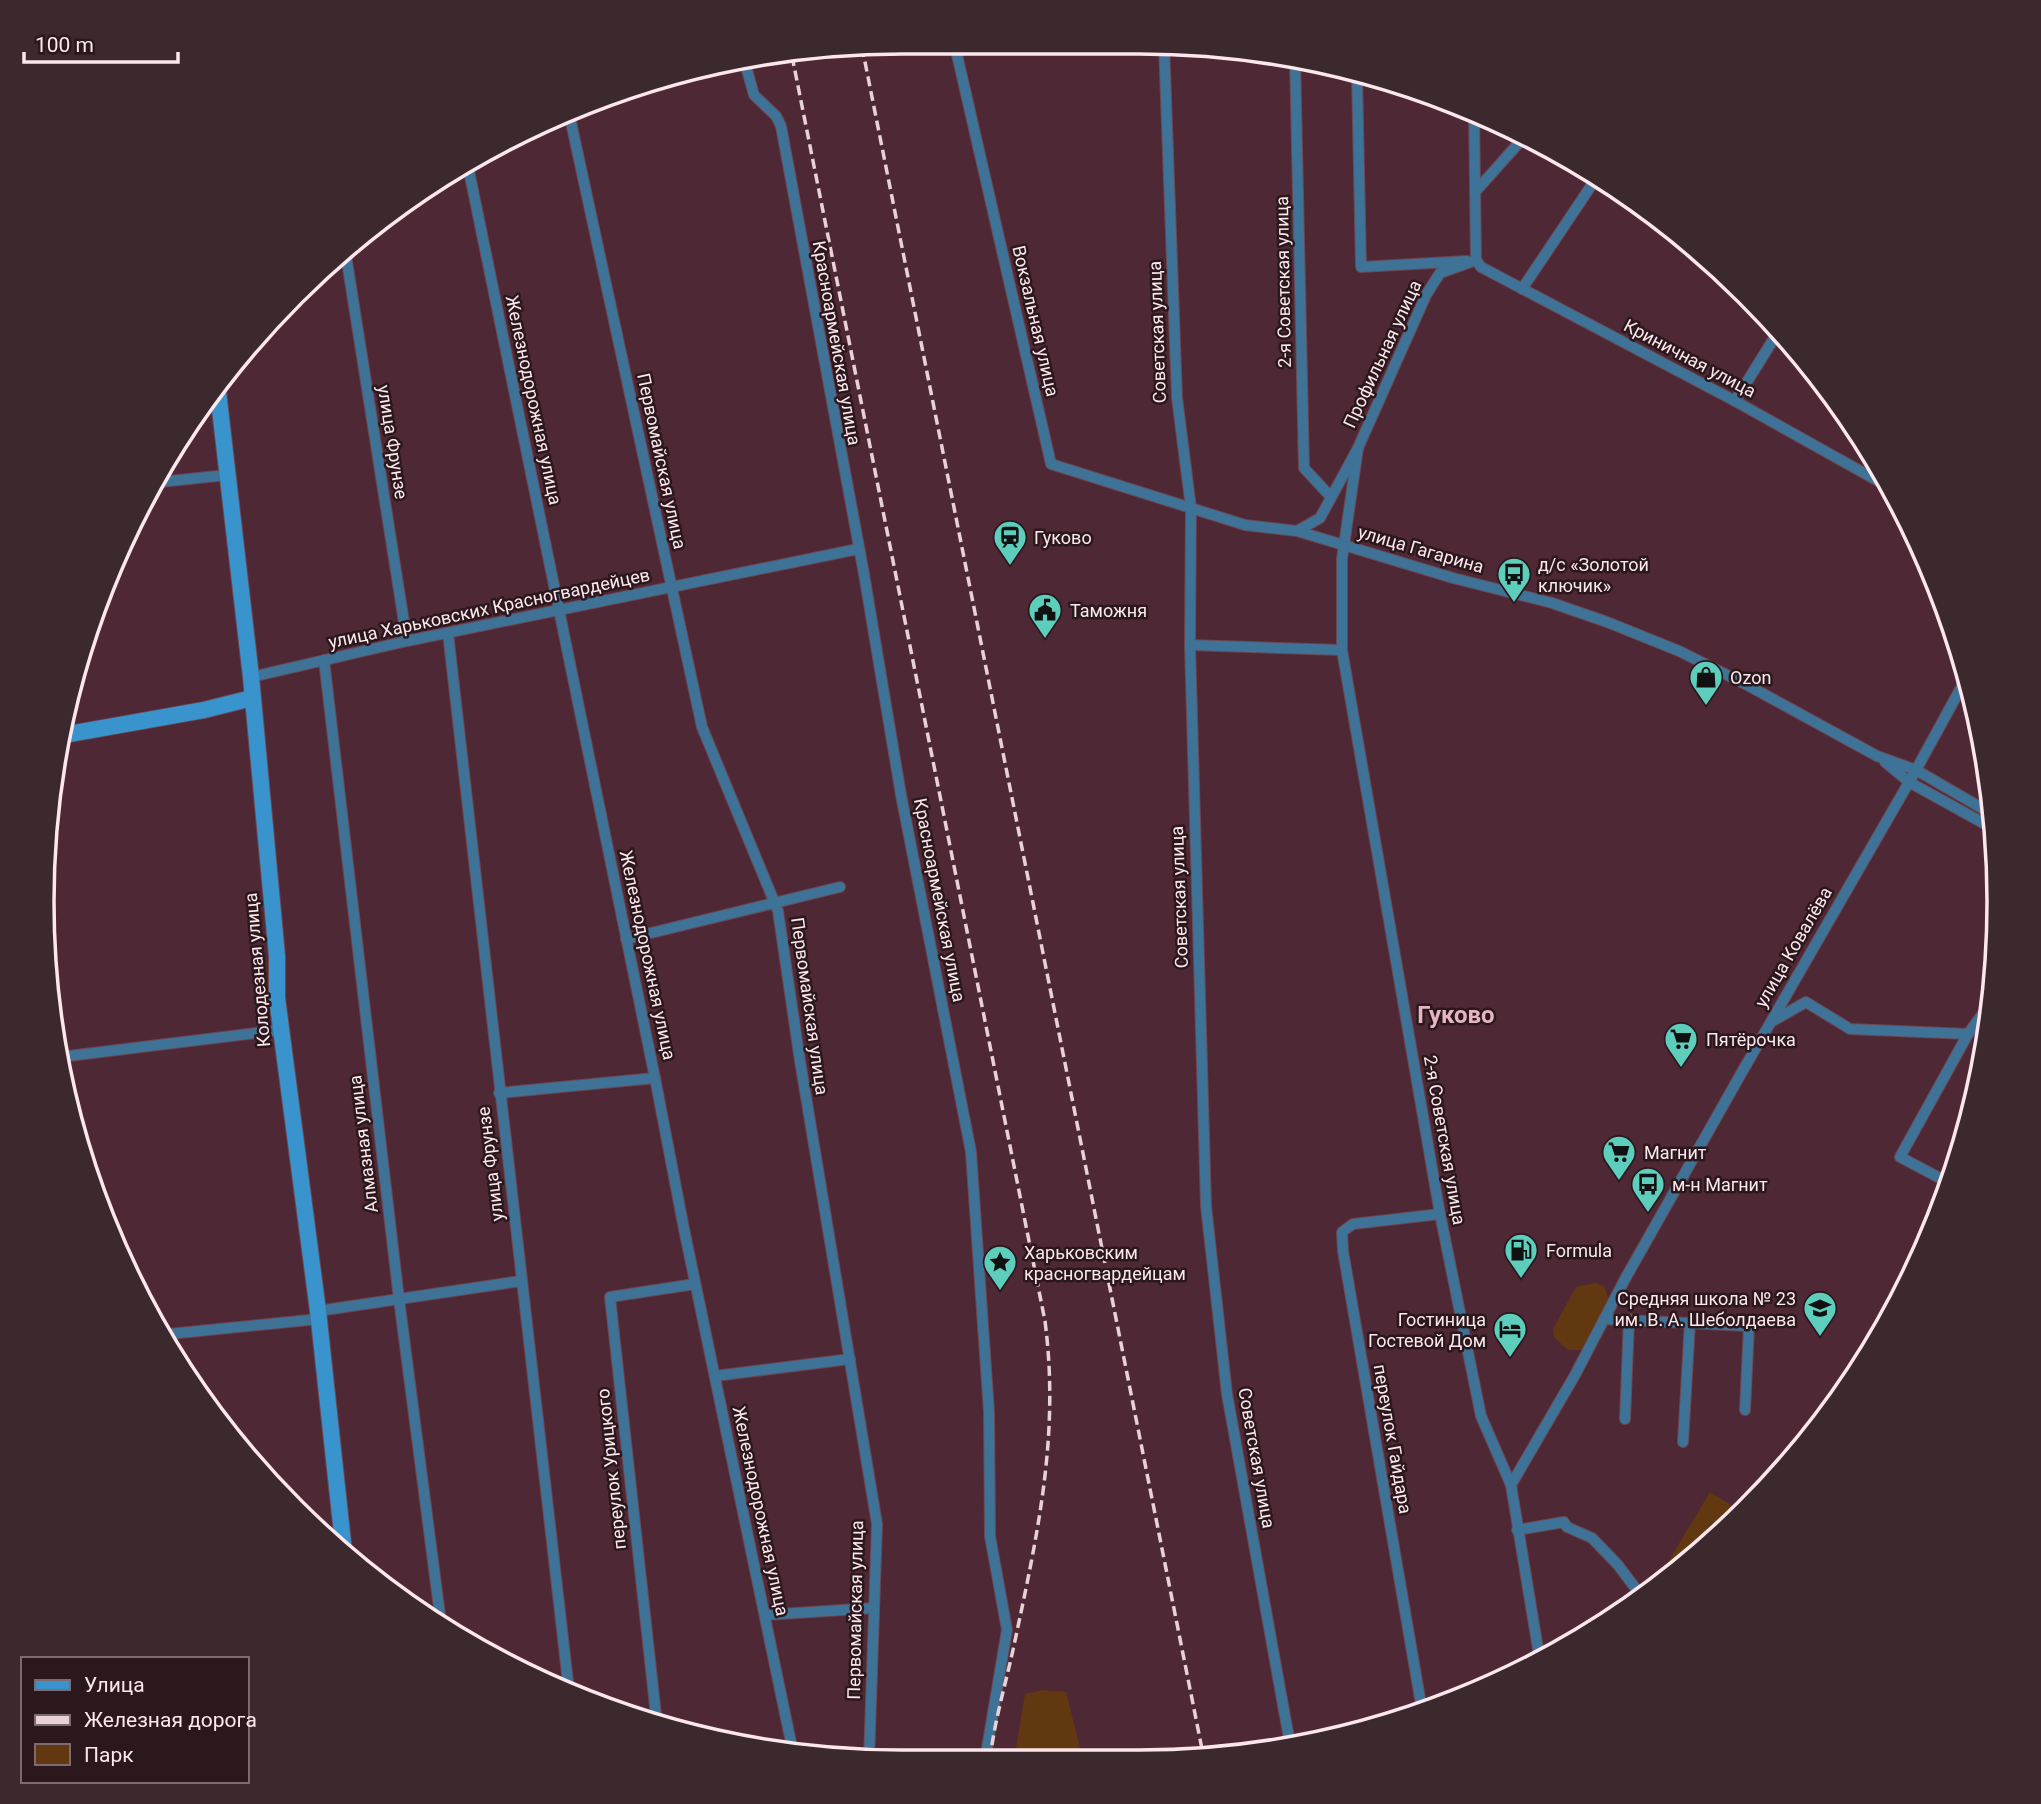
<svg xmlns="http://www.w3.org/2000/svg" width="2041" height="1804" font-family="Roboto,sans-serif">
  <rect width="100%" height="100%" fill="#4f2835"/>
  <!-- green -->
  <g fill="#613810">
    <polygon points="1595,1283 1604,1286 1610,1301 1582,1350 1568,1350 1554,1337 1553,1329 1576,1287"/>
    <polygon points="1710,1492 1741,1511 1656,1588 1656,1582"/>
    <polygon points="1043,1690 1066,1692 1083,1760 1014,1760 1025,1694"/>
  </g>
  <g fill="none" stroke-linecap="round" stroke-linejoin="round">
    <defs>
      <g id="street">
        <polyline points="956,42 955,46 1051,464 1245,525 1297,531 1453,578 1552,603 1607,622 1679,651 1749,686 1877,756 1916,770 1992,814"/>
        <polyline points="1164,44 1177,398 1191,508 1190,645 1206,1206 1227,1394 1290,1744"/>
        <polyline points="1295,57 1304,468 1330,496"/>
        <polyline points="745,63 754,95 776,116 781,126 864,574 901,795 971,1152 989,1412 990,1536 1007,1630 985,1760"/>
        <polyline points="1357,74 1361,267 1467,261"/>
        <polyline points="1474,110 1476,260"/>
        <polyline points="569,113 702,727 778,911 800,1061 877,1524 869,1760"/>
        <polyline points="468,166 655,1078 684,1229 793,1752"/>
        <polyline points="1475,192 1525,136"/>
        <polyline points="345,249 407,641"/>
        <polyline points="1476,260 1481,267 1735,401 1889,487"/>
        <polyline points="1522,289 1597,177"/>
        <polyline points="1735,401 1778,332"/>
        <polyline points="1358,448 1342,559 1342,650 1440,1214 1481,1416 1511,1485"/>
        <polyline points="160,482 227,475"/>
        <polyline points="1297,531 1320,518 1358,448 1426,295 1440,273 1476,260"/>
        <polyline points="448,633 569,1691"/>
        <polyline points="1190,645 1342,650"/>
        <polyline points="324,660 399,1299 441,1623"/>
        <polyline points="251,677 407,641 858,549"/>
        <polyline points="1885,762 1909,782 1994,829"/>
        <polyline points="626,939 840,887"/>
        <polyline points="1771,1022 1806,1002 1850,1029 1968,1034"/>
        <polyline points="60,1057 280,1030"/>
        <polyline points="499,1093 655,1078"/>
        <polyline points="1951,1184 1900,1157 1968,1034 1992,1001"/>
        <polyline points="318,1311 521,1281"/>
        <polyline points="1604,1319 1749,1326 1745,1410"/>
        <polyline points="159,1335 319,1319"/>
        <polyline points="715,1376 850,1359"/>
        <polyline points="1625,1419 1629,1319"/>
        <polyline points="1683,1442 1690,1322"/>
        <polyline points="1517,1530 1564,1522 1567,1527 1592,1538 1618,1565 1642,1597"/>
        <polyline points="765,1615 874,1608"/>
        <polyline points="1540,1661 1511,1485 1575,1375 1625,1279 1742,1072 1916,770 1968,675"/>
        <polyline points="1422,1710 1343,1251 1342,1232 1353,1224 1440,1214"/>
        <polyline points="657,1724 610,1297 695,1284"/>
      </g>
      <g id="secondary">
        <polyline points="217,383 251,677 277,956 277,998 318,1311 344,1552"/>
        <polyline points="58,736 204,710 252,698"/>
      </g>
    </defs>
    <!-- street casing -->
    <use href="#street" stroke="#6b4752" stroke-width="12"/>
    <!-- secondary casing -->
    <use href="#secondary" stroke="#6b4752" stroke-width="18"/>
    <!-- street -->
    <use href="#street" stroke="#3e7397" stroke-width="10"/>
    <!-- secondary -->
    <use href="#secondary" stroke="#3993cd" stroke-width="16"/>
    <!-- rail -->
    <g stroke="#e8d1d7" stroke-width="3.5" stroke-dasharray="10 5" stroke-linecap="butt">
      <polyline points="862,47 1204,1759"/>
      <path d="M792,56l253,1265c15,116 -8,216 -32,329 -8,36 -19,73 -23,110"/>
    </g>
  </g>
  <!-- icons -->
  <defs>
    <symbol id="station-pin" viewBox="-11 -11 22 30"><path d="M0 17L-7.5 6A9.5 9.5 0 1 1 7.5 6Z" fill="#5ccebb" stroke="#2a181d"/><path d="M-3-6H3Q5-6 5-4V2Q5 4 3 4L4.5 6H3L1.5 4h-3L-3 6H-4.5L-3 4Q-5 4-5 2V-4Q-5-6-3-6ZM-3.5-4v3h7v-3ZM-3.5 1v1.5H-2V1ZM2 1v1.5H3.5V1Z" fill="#111"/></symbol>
    <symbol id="bus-pin" viewBox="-11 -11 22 30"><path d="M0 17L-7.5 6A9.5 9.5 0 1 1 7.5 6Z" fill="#5ccebb" stroke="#2a181d"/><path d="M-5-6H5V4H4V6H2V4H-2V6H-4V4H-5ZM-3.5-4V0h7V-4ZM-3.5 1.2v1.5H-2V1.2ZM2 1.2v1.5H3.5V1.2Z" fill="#111"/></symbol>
    <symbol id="civic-pin" viewBox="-11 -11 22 30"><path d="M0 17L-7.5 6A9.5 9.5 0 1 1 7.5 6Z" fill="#5ccebb" stroke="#2a181d"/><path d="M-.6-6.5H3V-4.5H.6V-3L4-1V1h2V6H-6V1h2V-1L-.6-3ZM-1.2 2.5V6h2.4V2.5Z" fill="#111"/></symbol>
    <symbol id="shop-pin" viewBox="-11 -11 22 30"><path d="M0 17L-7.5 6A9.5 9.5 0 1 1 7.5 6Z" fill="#5ccebb" stroke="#2a181d"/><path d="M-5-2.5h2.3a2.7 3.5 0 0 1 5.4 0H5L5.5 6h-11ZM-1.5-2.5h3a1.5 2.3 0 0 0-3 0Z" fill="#111"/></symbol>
    <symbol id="supermarket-pin" viewBox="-11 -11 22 30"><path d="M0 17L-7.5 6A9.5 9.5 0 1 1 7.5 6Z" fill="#5ccebb" stroke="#2a181d"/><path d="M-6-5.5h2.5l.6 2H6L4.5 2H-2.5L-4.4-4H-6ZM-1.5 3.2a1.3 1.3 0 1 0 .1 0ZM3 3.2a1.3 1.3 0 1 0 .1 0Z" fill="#111"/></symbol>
    <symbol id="fuel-pin" viewBox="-11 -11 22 30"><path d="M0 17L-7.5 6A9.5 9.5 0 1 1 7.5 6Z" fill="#5ccebb" stroke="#2a181d"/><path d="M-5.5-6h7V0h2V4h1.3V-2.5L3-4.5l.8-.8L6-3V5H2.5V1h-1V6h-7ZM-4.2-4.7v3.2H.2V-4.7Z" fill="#111"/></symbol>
    <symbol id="sight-pin" viewBox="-11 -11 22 30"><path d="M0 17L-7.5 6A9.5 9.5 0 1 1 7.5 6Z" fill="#5ccebb" stroke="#2a181d"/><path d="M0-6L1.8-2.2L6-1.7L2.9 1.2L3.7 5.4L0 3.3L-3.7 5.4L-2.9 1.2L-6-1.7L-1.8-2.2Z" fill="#111"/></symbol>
    <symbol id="school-pin" viewBox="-11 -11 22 30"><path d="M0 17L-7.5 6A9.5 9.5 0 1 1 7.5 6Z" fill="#5ccebb" stroke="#2a181d"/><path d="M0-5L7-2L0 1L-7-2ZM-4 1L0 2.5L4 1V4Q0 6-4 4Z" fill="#111"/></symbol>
    <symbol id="hotel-pin" viewBox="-11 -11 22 30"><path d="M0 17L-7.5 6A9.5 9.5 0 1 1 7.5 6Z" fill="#5ccebb" stroke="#2a181d"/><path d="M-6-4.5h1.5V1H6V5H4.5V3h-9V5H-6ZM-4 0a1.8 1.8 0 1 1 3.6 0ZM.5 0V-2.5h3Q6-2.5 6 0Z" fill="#111"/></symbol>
  </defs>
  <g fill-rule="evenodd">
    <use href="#station-pin" x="991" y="518" width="38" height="52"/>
    <use href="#bus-pin" x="1495" y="555" width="38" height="52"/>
    <use href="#civic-pin" x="1026" y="591" width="38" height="52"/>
    <use href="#shop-pin" x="1687" y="658" width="38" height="52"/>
    <use href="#supermarket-pin" x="1662" y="1020" width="38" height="52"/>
    <use href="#supermarket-pin" x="1600" y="1133" width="38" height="52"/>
    <use href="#bus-pin" x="1629" y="1165" width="38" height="52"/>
    <use href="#fuel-pin" x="1502" y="1231" width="38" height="52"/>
    <use href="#sight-pin" x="981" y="1243" width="38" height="52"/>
    <use href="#school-pin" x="1801" y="1289" width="38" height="52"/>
    <use href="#hotel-pin" x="1491" y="1310" width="38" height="52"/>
  </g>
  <g text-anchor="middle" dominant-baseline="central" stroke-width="5" stroke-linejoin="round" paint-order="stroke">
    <!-- street labels -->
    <g font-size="18" fill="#fce7ec" stroke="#2a181d">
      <text transform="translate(1283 282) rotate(-91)">2-я Советская улица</text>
      <text transform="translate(1036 321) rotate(77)">Вокзальная улица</text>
      <text transform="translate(1157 332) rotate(-92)">Советская улица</text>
      <text transform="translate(837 343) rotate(80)">Красноармейская улица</text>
      <text transform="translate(1382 354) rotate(-65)">Профильная улица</text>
      <text transform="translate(1690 358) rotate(28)">Криничная улица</text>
      <text transform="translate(534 400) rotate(78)">Железнодорожная улица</text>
      <text transform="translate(393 442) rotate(81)">улица Фрунзе</text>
      <text transform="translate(662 461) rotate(78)">Первомайская улица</text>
      <text transform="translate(1421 549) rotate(16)">улица Гагарина</text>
      <text transform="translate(489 608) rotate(-12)">улица Харьковских Красногвардейцев</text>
      <text transform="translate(1179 897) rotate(-92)">Советская улица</text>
      <text transform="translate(940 900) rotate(79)">Красноармейская улица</text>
      <text transform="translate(1793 947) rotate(-60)">улица Ковалёва</text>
      <text transform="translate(648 955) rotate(78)">Железнодорожная улица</text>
      <text transform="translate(257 970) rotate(-95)">Колодезная улица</text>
      <text transform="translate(810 1006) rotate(82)">Первомайская улица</text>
      <text transform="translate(1445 1140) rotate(80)">2-я Советская улица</text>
      <text transform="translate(363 1144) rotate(-97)">Алмазная улица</text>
      <text transform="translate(490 1164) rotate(-97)">улица Фрунзе</text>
      <text transform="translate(1393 1439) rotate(80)">переулок Гайдара</text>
      <text transform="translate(1257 1458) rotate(80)">Советская улица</text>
      <text transform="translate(611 1469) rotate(-96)">переулок Урицкого</text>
      <text transform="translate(761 1511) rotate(78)">Железнодорожная улица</text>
      <text transform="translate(855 1610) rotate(-89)">Первомайская улица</text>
    </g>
    <!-- poi labels -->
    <g font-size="18" fill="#fce7ec" stroke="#2a181d" text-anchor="start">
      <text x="1034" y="537">Гуково</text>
      <text x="1538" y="564">д/с «Золотой<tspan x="1538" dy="21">ключик»</tspan></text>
      <text x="1070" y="610">Таможня</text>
      <text x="1730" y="677">Ozon</text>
      <text x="1706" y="1039">Пятёрочка</text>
      <text x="1644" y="1152">Магнит</text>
      <text x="1672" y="1184">м-н Магнит</text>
      <text x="1546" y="1250">Formula</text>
      <text x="1024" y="1252">Харьковским<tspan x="1024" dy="21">красногвардейцам</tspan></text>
      <text x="1796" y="1298" text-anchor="end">Средняя школа № 23<tspan x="1796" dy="21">им. В. А. Шеболдаева</tspan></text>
      <text x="1486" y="1319" text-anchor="end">Гостиница<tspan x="1486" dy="21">Гостевой Дом</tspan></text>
    </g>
    <!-- district labels -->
    <g font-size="24" font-weight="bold" fill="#e6b4c2" stroke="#2a181d">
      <text x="1456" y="1015">Гуково</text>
    </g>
  </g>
  <!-- crop -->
  <path d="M0 0H2041V1804H0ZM902 54H1139A848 848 0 0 1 1987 902V902A848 848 0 0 1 1139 1750H902A848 848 0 0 1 54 902V902A848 848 0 0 1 902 54Z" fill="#3b292e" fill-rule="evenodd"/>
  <path fill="none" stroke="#fce7ec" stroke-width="3.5" d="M902 54H1139A848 848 0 0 1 1987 902V902A848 848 0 0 1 1139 1750H902A848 848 0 0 1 54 902V902A848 848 0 0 1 902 54Z"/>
  <!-- legend -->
  <rect x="21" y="1657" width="228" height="126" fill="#2a181d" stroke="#7e6b70" stroke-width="2"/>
  <rect x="35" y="1680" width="35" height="10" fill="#3993cd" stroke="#7e6b70" stroke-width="2"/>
  <text x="84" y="1692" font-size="21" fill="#fce7ec">Улица</text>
  <rect x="35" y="1715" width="35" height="10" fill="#e8d1d7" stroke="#7e6b70" stroke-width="2"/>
  <text x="84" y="1727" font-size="21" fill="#fce7ec">Железная дорога</text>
  <rect x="35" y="1744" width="35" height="21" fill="#613810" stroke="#7e6b70" stroke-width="2"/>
  <text x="84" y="1762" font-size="21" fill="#fce7ec">Парк</text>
  <!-- scale -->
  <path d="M24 52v10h154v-10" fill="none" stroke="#fce7ec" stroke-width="3.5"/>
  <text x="35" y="52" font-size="21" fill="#fce7ec" stroke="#2a181d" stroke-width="5" paint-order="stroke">100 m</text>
</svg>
